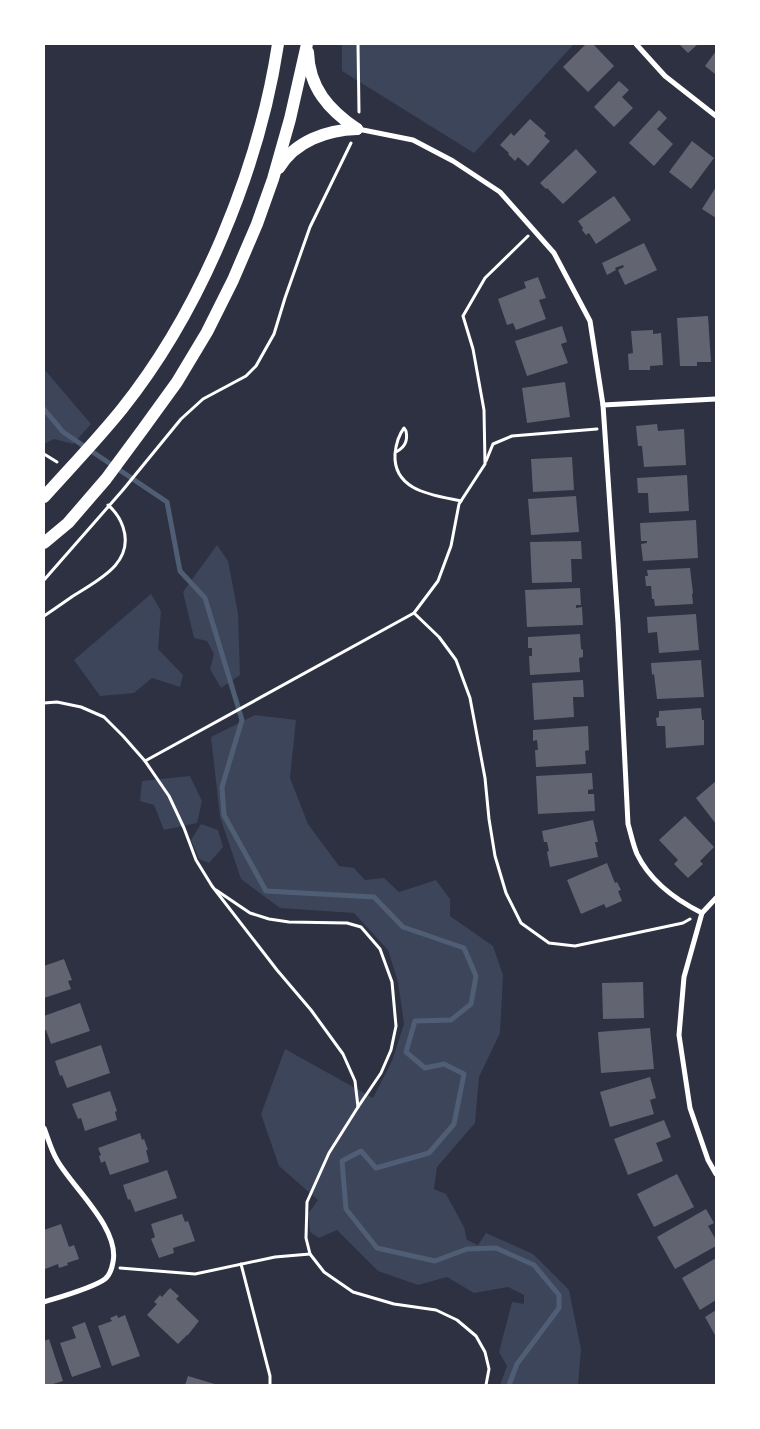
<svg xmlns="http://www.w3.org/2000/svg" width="760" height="1429" font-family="Inter,sans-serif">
  <rect width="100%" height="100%" fill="#2d3142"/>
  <!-- green -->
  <g fill="#3c4559">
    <polygon points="342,44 574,44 474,153 342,71"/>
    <polygon points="44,369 91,424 73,444 54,439 44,444"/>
    <polygon points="217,545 228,561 238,613 240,675 221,688 210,669 214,654 207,641 194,638 183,592"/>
    <polygon points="151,594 161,611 158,649 183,675 180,687 152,678 134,693 100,696 74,660"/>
    <polygon points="255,715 296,720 290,778 308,824 339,866 354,868 365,880 384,878 399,892 436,880 450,899 450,916 493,946 503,975 500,1033 479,1077 475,1123 437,1167 434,1189 446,1194 464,1227 467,1240 478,1245 486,1233 533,1254 569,1290 581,1349 578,1385 500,1385 507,1366 499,1352 512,1302 524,1304 524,1295 508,1287 474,1293 447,1277 418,1285 378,1271 337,1230 319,1238 310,1232 308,1214 318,1200 279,1166 261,1114 285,1049 373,1098 392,1061 404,1024 398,982 388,950 354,913 280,908 241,879 220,817 211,737"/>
    <polygon points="190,776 202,801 197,823 164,830 154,805 140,801 142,781"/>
    <polygon points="201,824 218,830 223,847 209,863 199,859 191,840"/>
  </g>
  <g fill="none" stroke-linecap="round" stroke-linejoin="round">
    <!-- stream -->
    <polyline stroke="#4f5d75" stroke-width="5" points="44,409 63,432 167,502 180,571 205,598 242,720 222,787 224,815 266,891 374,897 403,927 464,948 476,976 471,1004 451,1020 415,1021 406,1052 425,1068 444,1064 464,1074 454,1124 429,1153 376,1168 361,1151 342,1161 346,1209 377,1248 435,1261 467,1249 496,1248 534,1265 559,1295 559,1308 517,1364 509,1385"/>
  </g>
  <!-- building -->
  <g fill="#626471">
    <polygon points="586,44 593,44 614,66 588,92 563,67"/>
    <polygon points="679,44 698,44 688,53"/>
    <polygon points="716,51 716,73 715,74 705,66"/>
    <polygon points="619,81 629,90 622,97 633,108 614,127 594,107"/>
    <polygon points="659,110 667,118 657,129 673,144 654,166 629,143"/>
    <polygon points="530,119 546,133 544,136 550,141 528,166 518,157 515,161 508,154 509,153 500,145 511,133 514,136"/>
    <polygon points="692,141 714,158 691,189 669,172"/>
    <polygon points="576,149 597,172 563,204 547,188 546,189 540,183"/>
    <polygon points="716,187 716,218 702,209"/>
    <polygon points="614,196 631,220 596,244 589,233 586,235 582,230 583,228 578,221"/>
    <polygon points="644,243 657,270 625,285 618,270 624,267 623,265 615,268 616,270 607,275 602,263"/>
    <polygon points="538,277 546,298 539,300 546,319 516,330 513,323 507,325 498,299 526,288 524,282"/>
    <polygon points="708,316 711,362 697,362 697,366 680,366 677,318"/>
    <polygon points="562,326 567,342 561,344 568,363 527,376 515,341"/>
    <polygon points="653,330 653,334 661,333 663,365 650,366 650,370 629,370 628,354 633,353 631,331"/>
    <polygon points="565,382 570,417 527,423 522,388"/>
    <polygon points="657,424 658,431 684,429 686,465 644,467 642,446 638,446 636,426"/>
    <polygon points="572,457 574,490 533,492 531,459"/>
    <polygon points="687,475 689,511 649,513 648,493 638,493 637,478"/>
    <polygon points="576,496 579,532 531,535 528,499"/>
    <polygon points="696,520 698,558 643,561 641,544 647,543 647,541 641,541 640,523"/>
    <polygon points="581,541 582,559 571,559 572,582 532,583 530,542"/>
    <polygon points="690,568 693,593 692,594 693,604 655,606 654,599 652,599 651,586 646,586 645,576 648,576 647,570"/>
    <polygon points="580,588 581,605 576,605 576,608 582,607 583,625 527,627 525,590"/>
    <polygon points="696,614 699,650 659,653 657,632 648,633 647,617"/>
    <polygon points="580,634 581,649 583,650 583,657 579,658 580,672 530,675 529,656 532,656 532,648 528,648 528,637"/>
    <polygon points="701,660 704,697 657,699 654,674 652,675 651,663"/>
    <polygon points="583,680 584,697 573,697 574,717 534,720 532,683"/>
    <polygon points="701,708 702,720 704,720 704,745 666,748 665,726 657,726 656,718 659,717 659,711"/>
    <polygon points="588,726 589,750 585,751 586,764 536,767 535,750 538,750 537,740 533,741 533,730"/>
    <polygon points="592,773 593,789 588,790 588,794 594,794 595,811 538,814 536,776"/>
    <polygon points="716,781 716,824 696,798"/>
    <polygon points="685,816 714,847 700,861 703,864 688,878 674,864 678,860 659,840"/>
    <polygon points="593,820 598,842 595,842 598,857 550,867 547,852 549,851 547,842 544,842 542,831"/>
    <polygon points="607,863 615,883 617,882 621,890 618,891 622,901 606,908 604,904 581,914 567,880"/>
    <polygon points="64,959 72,980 68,981 71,989 44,998 44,966"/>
    <polygon points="643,982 644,1018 603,1019 602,983"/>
    <polygon points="80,1003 90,1031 51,1044 46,1030 44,1031 44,1016"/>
    <polygon points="650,1028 654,1069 601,1073 598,1032"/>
    <polygon points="101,1045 110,1073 67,1088 62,1075 60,1076 55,1061"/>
    <polygon points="650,1077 656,1098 650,1100 654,1114 610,1127 600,1092"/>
    <polygon points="110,1091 117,1111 115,1112 117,1120 85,1131 81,1118 78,1119 72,1104"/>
    <polygon points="664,1120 671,1137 656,1143 663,1161 628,1175 614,1139"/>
    <polygon points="140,1133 142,1140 144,1139 148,1150 146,1150 149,1162 110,1175 105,1161 101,1163 99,1156 101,1155 98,1148"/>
    <polygon points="167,1170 177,1198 135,1212 130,1199 128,1200 123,1185"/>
    <polygon points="677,1174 694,1207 654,1227 637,1194"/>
    <polygon points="706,1209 714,1223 708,1226 716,1240 716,1246 675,1269 657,1237"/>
    <polygon points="182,1214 185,1222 188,1221 195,1241 173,1248 174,1253 159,1258 151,1239 155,1237 151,1224"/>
    <polygon points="61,1224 69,1247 74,1245 79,1259 67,1263 68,1265 59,1268 58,1264 45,1269 44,1230"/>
    <polygon points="716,1258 716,1300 700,1310 682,1278"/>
    <polygon points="170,1288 179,1296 176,1299 199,1321 188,1335 187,1335 178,1344 147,1315 157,1304 154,1302 160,1295 162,1297"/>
    <polygon points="716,1310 716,1337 705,1317"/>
    <polygon points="117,1315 118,1318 125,1315 140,1356 112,1366 98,1326 112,1321 110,1318"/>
    <polygon points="85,1322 101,1367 72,1377 60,1343 76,1338 72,1327"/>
    <polygon points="49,1339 63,1381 50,1385 44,1385 44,1341"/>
    <polygon points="188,1376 218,1385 185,1385"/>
  </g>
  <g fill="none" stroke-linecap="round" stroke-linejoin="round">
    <!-- path -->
    <g stroke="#fff" stroke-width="3">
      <polyline points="358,44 359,112"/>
      <path d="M396,452c9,-5 12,-11 10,-21l-2,-3c-6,8 -8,16 -9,26 -2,37 38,41 66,47"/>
      <polyline points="44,454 57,462"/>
      <polyline points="486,461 493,444 512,436 597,429"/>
      <polyline points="44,580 122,491 181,419 203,399 246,376 256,366 274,334 285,298 310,227 351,143"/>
      <polyline points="414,613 439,637 456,660 470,698 485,778 489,819 495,856 506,893 521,923 549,943 575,946 683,923 690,919"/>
      <path d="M44,616c9,-6 19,-13 29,-20 25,-16 62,-33 50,-69 -3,-9 -8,-16 -15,-22"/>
      <polyline points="44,703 57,702 81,707 104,717 123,736 145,761 169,796 184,828 196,860 212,886 277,970 311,1010 343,1054 355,1081 358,1107 329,1153 307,1202 306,1238 310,1254 324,1272 353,1292 394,1304 436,1310 457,1320 476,1336 485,1352 489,1369 486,1385"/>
      <polyline points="145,761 414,613 438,581 451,546 459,504 485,464 484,410 473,349 463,316 485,278 528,236"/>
      <polyline points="216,890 250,913 269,919 289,922 347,923 361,927 380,949 392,982 396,1026 391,1050 381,1073 358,1107"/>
      <polyline points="241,1264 270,1376 270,1385"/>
      <polyline points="120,1268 195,1274 275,1257 310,1254"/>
    </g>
    <!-- minor -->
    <g stroke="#fff" stroke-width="5">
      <polyline points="636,44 665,76 716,116"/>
      <path d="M358,129l55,11 40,21 47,31 54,61 36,68 13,84 15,218 10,201c3,10 5,21 9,30 13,27 39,46 65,59"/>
      <polyline points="603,405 716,399"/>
      <polyline points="716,898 702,913 684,977 679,1035 690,1108 708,1160 716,1174"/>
      <path d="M44,1128c4,10 7,22 13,32 15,27 63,68 56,102 -1,6 -3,13 -8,17 -12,9 -45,18 -61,23"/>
    </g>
    <!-- primary -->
    <g stroke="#fff" stroke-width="12">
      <path d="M308,52c1,36 21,58 49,77"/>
      <path d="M279,168c16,-27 48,-38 78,-39"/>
      <path d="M44,497c26,-29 53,-57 78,-88 79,-99 137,-240 156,-365"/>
      <polyline points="44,543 68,523 106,479 143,429 177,382 207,332 233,280 257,224 273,179 290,119 307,44"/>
    </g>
  </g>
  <!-- border -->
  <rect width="760" height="1429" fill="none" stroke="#ffffff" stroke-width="90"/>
</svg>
